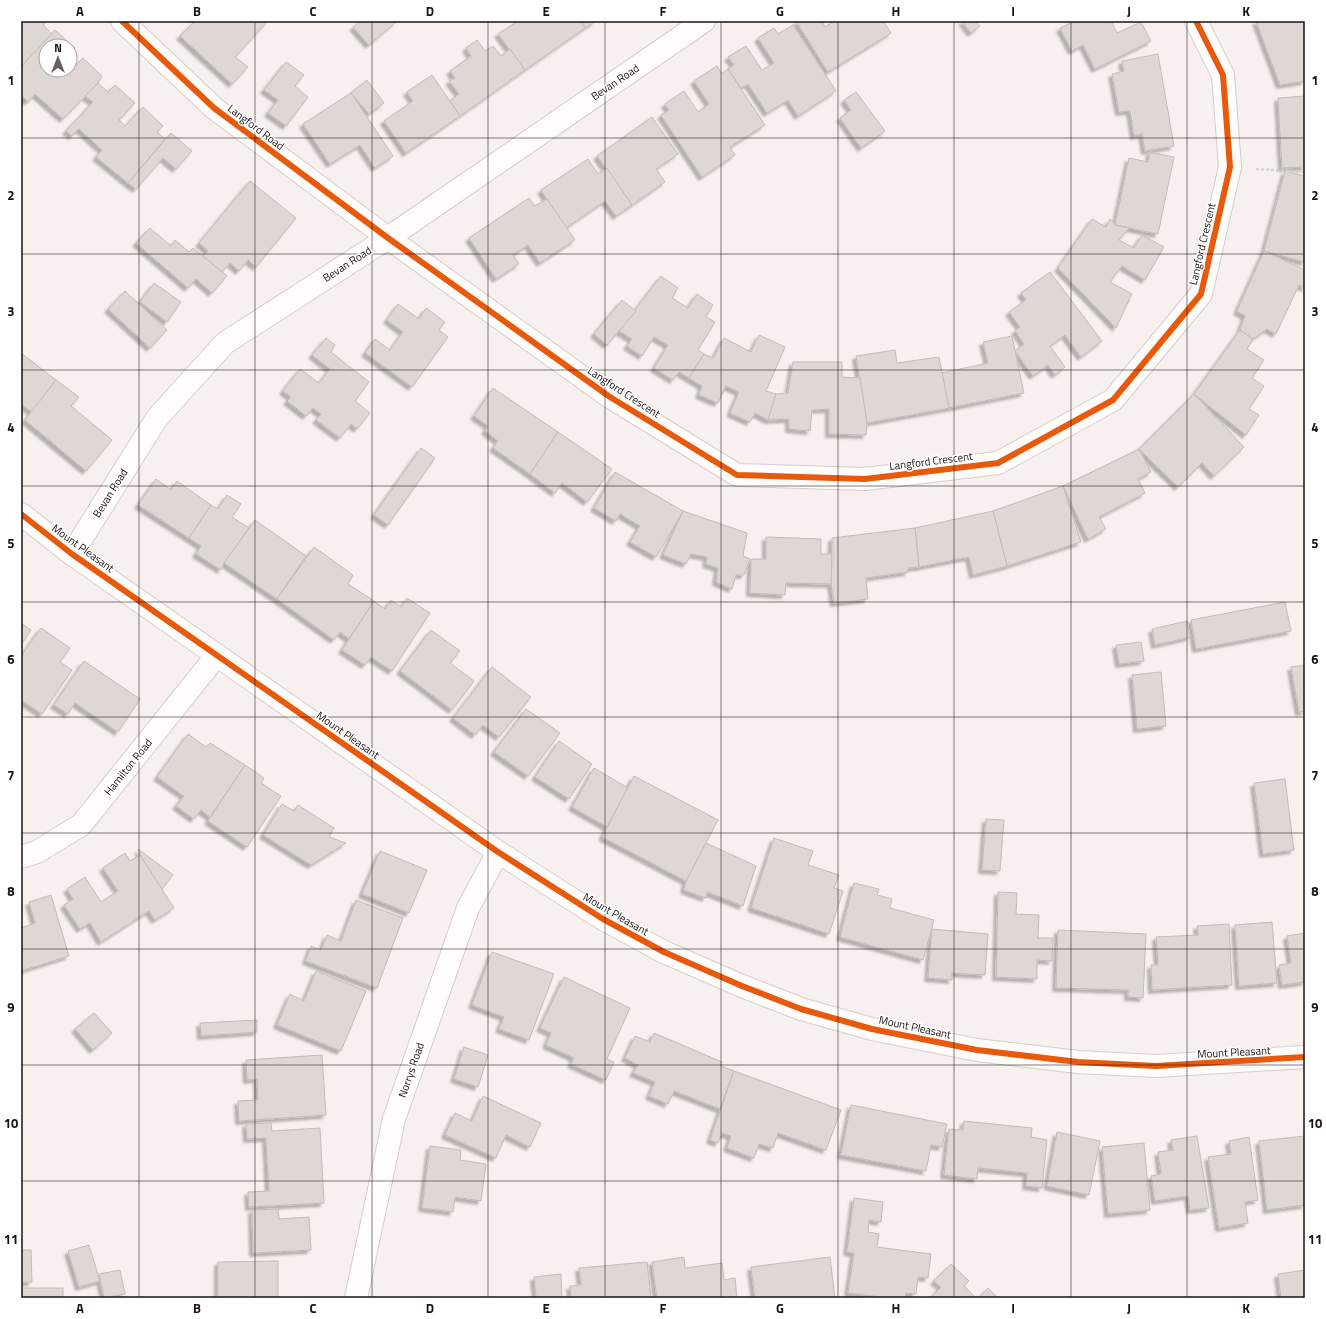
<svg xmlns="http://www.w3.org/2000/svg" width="1326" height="1319" font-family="'Titillium Web',sans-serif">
  <defs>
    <filter id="shadow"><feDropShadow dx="-3.5" dy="3.5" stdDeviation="1" flood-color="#0004"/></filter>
  </defs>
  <rect width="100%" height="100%" fill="#f8f0ee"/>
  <!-- building -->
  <g fill="#ded7d3" stroke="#c2bbb7" filter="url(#shadow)">
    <polygon points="21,21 47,21 43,25 52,34 21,67"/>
    <polygon points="195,21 268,21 235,57 248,67 232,84 180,36"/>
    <polygon points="361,21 397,21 369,45 353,27"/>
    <polygon points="518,21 581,21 585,28 525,70 498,34"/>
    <polygon points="581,21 596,21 585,28"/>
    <polygon points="796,21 822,21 825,27 834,21 883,21 891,33 828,72"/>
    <polygon points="962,21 976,21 980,26 971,33"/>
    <polygon points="1075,21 1111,21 1117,33 1141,22 1151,41 1095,69 1083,45 1072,51 1060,28"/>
    <polygon points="1256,21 1305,21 1305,81 1280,85"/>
    <polygon points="793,25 836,91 798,116 788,100 767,113 748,84 741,88 728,69 734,65 728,57 746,46 762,70 774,63 758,38 774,28 778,34"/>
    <polygon points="55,30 75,48 70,53 70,46 46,46 46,70 68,70 70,72 83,58 102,76 98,83 63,119 35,94 28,102 21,95 21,67"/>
    <polygon points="477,40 485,51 493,46 501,56 510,49 525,70 460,116 450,101 459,94 449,81 455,78 450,71 471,56 466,48"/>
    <polygon points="1158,54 1174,146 1145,151 1142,134 1134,136 1130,111 1119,112 1112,74 1124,71 1122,61"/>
    <polygon points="286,62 304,75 295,86 308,97 286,126 268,113 278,100 264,90"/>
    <polygon points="717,66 722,74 728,69 765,125 730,147 735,155 702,177 661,115 669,110 665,104 684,91 698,112 709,104 694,81"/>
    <polygon points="432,75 460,116 406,153 384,121 413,101 407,92"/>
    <polygon points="367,80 384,103 369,114 351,93"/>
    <polygon points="98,83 108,92 115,85 135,103 119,120 125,126 143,107 163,126 157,132 165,139 128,183 96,157 102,150 79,129 72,136 66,131 93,102 85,96"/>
    <polygon points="856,92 885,131 861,148 840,118 851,110 844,100"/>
    <polygon points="351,93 393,156 375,168 360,145 330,164 303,124"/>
    <polygon points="1305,96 1305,167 1282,168 1278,98"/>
    <polygon points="652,117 678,154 656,169 665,182 632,205 597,156"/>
    <polygon points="171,133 192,151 176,169 163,158 136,189 128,183"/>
    <polygon points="1150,152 1174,157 1158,234 1115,225 1129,158 1148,162"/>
    <polygon points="588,159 598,174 607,168 632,205 616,216 605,201 566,228 541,190"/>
    <polygon points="1285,171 1305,176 1305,262 1264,251"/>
    <polygon points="250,181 296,218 256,267 248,260 239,271 230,263 222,272 203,256 208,251 199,243"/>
    <polygon points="529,198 535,206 547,199 575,240 540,263 528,245 513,255 519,264 496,279 469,238"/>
    <polygon points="1092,219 1106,227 1110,219 1115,225 1129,228 1119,240 1134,248 1142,235 1164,247 1145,280 1122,266 1110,282 1132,294 1116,328 1058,268"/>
    <polygon points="150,228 171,246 175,240 189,252 193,248 227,276 212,293 196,279 188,288 136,243"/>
    <polygon points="1264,251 1305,270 1305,288 1299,285 1276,334 1267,329 1253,339 1240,330 1245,316 1237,311"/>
    <polygon points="1050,272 1102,341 1081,357 1065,335 1050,346 1065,367 1055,375 1048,365 1033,376 1015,351 1024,344 1015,331 1020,327 1009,312 1026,300 1021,293"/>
    <polygon points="661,276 678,288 672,298 688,308 697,294 713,305 706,317 715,322 698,350 704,354 689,378 679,372 673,380 654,368 668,345 654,337 642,356 627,346 632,339 619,331"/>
    <polygon points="154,283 181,302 167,322 140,302"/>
    <polygon points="125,291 167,330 150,348 108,309"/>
    <polygon points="622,300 636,311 607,345 594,334"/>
    <polygon points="398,304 419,319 426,308 445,322 439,330 448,337 412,387 365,353 375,339 390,350 403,332 387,320"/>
    <polygon points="1240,330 1253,339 1247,349 1264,360 1252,378 1264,386 1249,409 1259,415 1246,435 1194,394"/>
    <polygon points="759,335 785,347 766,391 776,394 768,420 755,413 750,422 730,413 739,392 726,386 718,403 699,395 702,386 689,378 704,354 713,358 724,338 751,352"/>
    <polygon points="1012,336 1024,393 949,408 941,373 988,363 983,342"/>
    <polygon points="326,338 335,345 331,352 369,382 355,401 370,413 357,429 351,424 340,438 316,420 321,414 313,408 306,416 287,401 291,397 283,391 300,369 319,383 330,369 312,355"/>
    <polygon points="895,350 897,363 939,357 949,408 867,423 856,356"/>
    <polygon points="21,353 56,380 32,412 21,404"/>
    <polygon points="793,362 842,362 842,377 860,378 867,423 866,435 829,434 829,409 812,410 810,431 789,429 789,419 768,420 776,394 788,393"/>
    <polygon points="56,380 79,397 71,406 112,440 86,471 25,420"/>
    <polygon points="493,388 558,432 530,474 493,448 498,441 485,431 488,426 474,416"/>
    <polygon points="1194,394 1244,447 1214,476 1202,463 1178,487 1139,449"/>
    <polygon points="558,432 612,469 587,502 562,483 555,493 530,474"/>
    <polygon points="421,448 435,458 388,525 374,515"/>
    <polygon points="1139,449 1151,472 1138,479 1145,493 1099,517 1106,529 1088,539 1063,486"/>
    <polygon points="615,472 683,511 656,557 630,542 640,526 620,514 616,521 594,508"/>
    <polygon points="156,479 171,490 177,481 211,505 189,538 138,505"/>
    <polygon points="1063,486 1081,542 1007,566 993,511"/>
    <polygon points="227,495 241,504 232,517 249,528 224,563 221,570 196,554 201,546 189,538 211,505 218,509"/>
    <polygon points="683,511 747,533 743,556 750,559 744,575 736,575 732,589 716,582 718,568 706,564 707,557 691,554 686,564 663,555"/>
    <polygon points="993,511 1007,566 973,575 969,557 919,567 915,528"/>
    <polygon points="255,520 306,556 277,599 224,563"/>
    <polygon points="915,528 919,567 908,568 908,572 866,578 868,599 834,603 831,584 832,538"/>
    <polygon points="766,537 821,539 821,554 832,554 831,584 786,583 785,595 750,593 751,559 766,559"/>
    <polygon points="314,547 353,575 348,584 374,601 349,639 340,632 334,640 277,599"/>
    <polygon points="407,598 430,613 392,671 371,657 365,665 342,650 374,601 385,609 391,600 401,607"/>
    <polygon points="1285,602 1291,631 1196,649 1191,620"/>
    <polygon points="1187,621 1190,637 1155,645 1152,629"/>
    <polygon points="21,623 31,630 21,645"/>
    <polygon points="41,628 70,648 60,662 72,670 42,714 21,700 21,656"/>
    <polygon points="431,630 460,651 450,663 474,681 452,710 400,671"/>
    <polygon points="1141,642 1144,661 1119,664 1116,645"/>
    <polygon points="84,661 140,699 118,732 75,703 68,714 54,705"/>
    <polygon points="1305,665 1305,711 1299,712 1291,667"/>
    <polygon points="492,667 531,697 499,737 483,725 475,735 453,718"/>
    <polygon points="1161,672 1166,726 1137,729 1132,675"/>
    <polygon points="526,709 560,733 528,776 494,752"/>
    <polygon points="188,734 206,747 210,743 245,765 210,817 201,810 194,819 176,806 184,796 157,777"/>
    <polygon points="559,741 592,764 569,799 535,777"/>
    <polygon points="245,765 264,778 261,783 281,796 247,847 208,821"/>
    <polygon points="594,768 628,788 607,827 572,807"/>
    <polygon points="634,776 718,820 686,881 602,837"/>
    <polygon points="1285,779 1294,850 1263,854 1254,783"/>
    <polygon points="282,804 294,811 298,805 334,828 329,837 346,843 311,865 263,835"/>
    <polygon points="986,819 1004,820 1000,871 982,870"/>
    <polygon points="774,838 813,851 808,865 839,875 834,888 843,891 829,934 751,908"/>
    <polygon points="706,843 756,866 743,906 707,892 706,898 684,890 686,881"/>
    <polygon points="138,849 173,875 161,890 140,855"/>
    <polygon points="380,851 427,870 409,913 362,894"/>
    <polygon points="125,853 130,861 140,855 174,908 155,920 149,911 101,942 90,923 80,929 64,905 73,899 67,889 85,877 101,902 118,891 103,868"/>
    <polygon points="854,883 879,889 877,895 892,899 890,908 934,920 923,960 840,937"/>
    <polygon points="998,892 1017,893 1016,914 1039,915 1038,938 1053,938 1052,961 1037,960 1037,979 996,977"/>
    <polygon points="51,895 69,956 21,971 21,928 35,923 29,902"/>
    <polygon points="356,900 403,918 377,988 306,961 311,946 321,950 327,935 341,941"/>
    <polygon points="1272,922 1277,983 1239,986 1235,925"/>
    <polygon points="1229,924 1232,985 1152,990 1151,965 1158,965 1156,937 1198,935 1197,926"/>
    <polygon points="932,929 988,934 985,975 952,973 952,980 928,978"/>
    <polygon points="1058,930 1146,934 1143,998 1128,997 1128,990 1056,988"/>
    <polygon points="1305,933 1305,982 1282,985 1279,965 1291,963 1287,936"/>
    <polygon points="492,952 554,974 529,1040 499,1029 504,1017 472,1005"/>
    <polygon points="316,971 366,991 341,1051 277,1025 290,994 304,1001"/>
    <polygon points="564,977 630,1008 607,1059 614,1062 606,1080 571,1064 574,1058 546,1045 551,1033 540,1028"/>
    <polygon points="94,1013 112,1033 93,1050 75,1029"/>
    <polygon points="257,1020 257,1032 201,1036 200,1023"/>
    <polygon points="654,1033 722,1062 721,1066 734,1071 720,1109 674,1091 668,1104 649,1096 655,1082 633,1073 638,1065 625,1058 635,1036 650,1042"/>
    <polygon points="464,1047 488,1055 478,1087 454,1079"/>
    <polygon points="322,1055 326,1115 239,1121 238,1101 258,1100 257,1079 247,1080 246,1060"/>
    <polygon points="734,1071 841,1110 826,1150 778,1133 773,1148 759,1144 754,1158 727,1148 731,1136 722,1133 718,1143 710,1140"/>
    <polygon points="483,1096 541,1123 530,1147 506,1135 496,1158 445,1135 455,1113 472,1121"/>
    <polygon points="851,1105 947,1124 942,1147 931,1145 926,1171 841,1155"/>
    <polygon points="964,1121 1032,1128 1031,1137 1047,1140 1042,1188 1026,1186 1027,1173 978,1168 977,1179 944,1175 949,1129 963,1130"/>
    <polygon points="271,1123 272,1131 320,1128 324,1203 249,1207 248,1192 269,1191 266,1138 247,1139 246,1124"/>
    <polygon points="1057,1132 1100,1141 1089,1195 1047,1186"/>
    <polygon points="1197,1136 1209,1208 1190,1210 1188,1196 1155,1201 1151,1176 1161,1174 1158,1152 1173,1150 1171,1140"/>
    <polygon points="1305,1136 1305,1205 1267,1210 1259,1141"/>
    <polygon points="1249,1137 1258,1200 1245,1202 1248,1223 1219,1228 1208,1157 1231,1154 1229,1141"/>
    <polygon points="1144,1143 1150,1210 1108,1214 1102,1147"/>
    <polygon points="430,1146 461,1150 460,1160 486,1164 481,1201 455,1197 453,1212 422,1208"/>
    <polygon points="854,1198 883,1202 881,1222 869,1220 868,1232 879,1234 877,1247 931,1254 928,1278 918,1277 916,1294 906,1293 905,1298 889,1298 848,1293 854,1253 847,1252"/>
    <polygon points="278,1209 279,1219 309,1217 311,1250 253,1253 252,1210"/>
    <polygon points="89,1245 100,1281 79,1287 68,1251"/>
    <polygon points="21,1250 31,1250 32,1282 21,1282"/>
    <polygon points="684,1257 685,1268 722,1263 724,1280 735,1278 737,1298 657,1298 652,1262"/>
    <polygon points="830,1257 835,1298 755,1298 751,1267"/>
    <polygon points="278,1261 278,1298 218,1298 218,1262"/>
    <polygon points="647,1262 651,1298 571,1298 570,1286 581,1285 579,1268"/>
    <polygon points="951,1264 969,1281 964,1286 976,1298 930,1298 941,1287 934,1281"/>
    <polygon points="120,1270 125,1294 104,1298 99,1274"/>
    <polygon points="1305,1270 1305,1298 1281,1298 1278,1274"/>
    <polygon points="561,1274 562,1298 524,1298 536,1297 534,1277"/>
    <rect x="21" y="1288" width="42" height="10"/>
    <polygon points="988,1288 998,1298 979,1298"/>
  </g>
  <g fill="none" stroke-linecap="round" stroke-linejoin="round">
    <defs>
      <g id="minor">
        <polyline points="122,21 214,108 388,238 610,397 737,475 865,479 998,463 1113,400 1201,294 1230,167 1223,75 1196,21"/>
        <polyline points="21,514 72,554 498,852 603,919 664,952 742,986 801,1009 872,1029 977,1050 1078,1062 1156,1066 1305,1057"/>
        <polyline points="72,554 157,418 225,343 388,238 704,21"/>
        <polyline points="21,857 37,852 81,825 217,655"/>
        <polyline points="356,1298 394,1119 468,908 498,852"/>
      </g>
    </defs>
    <!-- minor casing -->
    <use href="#minor" stroke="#d6cdcb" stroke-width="24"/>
    <!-- path -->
    <polyline stroke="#d4d2d2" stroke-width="2.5" stroke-dasharray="3 2" stroke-linecap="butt" points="1256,169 1305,172"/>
    <!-- minor -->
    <use href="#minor" stroke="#fefdfc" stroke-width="22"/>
    <defs>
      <g id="cycleway">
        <polyline points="122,21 214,108 388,238 610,397 737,475 865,479 998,463 1113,400 1201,294 1230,167 1223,75 1196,21"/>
        <polyline points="21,514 72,554 498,852 603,919 664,952 742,986 801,1009 872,1029 977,1050 1078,1062 1156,1066 1305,1057"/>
      </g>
    </defs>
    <!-- cycleway casing -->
    <use href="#cycleway" stroke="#fff" stroke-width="8"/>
    <!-- cycleway -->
    <use href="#cycleway" stroke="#e8590c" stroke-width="6"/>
  </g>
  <!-- grid -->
  <path fill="none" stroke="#1a1210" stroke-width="1" stroke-opacity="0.55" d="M139,21v1277M255,21v1277M372,21v1277M488,21v1277M605,21v1277M721,21v1277M838,21v1277M954,21v1277M1071,21v1277M1187,21v1277M21,138h1284M21,254h1284M21,370h1284M21,486h1284M21,602h1284M21,717h1284M21,833h1284M21,949h1284M21,1065h1284M21,1181h1284"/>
  <g text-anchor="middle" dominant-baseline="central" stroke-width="3" stroke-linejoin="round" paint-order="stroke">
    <!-- street labels -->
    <g font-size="11" fill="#1a1210" stroke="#fff">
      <text transform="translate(615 82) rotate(-34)">Bevan Road</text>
      <text transform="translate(256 127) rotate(37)">Langford Road</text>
      <text transform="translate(1202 244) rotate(-77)">Langford Crescent</text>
      <text transform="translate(347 264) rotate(-33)">Bevan Road</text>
      <text transform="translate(624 392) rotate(33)">Langford Crescent</text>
      <text transform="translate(931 461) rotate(-7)">Langford Crescent</text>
      <text transform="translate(110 493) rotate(-58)">Bevan Road</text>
      <text transform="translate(83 548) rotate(36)">Mount Pleasant</text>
      <text transform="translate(348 735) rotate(35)">Mount Pleasant</text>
      <text transform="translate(128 767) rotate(-51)">Hamilton Road</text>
      <text transform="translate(616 914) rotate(30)">Mount Pleasant</text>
      <text transform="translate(915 1027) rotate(12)">Mount Pleasant</text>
      <text transform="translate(1234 1052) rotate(-3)">Mount Pleasant</text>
      <text transform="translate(411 1070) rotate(-71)">Norrys Road</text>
    </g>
  </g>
  <!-- border -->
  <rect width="1326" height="1319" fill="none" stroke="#ffffff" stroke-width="44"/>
  <!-- north arrow -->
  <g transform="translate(58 58)"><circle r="19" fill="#ffffff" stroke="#a3a09f"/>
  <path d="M0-3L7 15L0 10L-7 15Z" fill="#68605e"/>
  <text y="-6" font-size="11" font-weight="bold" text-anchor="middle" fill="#1a1210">N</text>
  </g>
  <rect x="22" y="22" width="1282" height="1275" fill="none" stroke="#1a1210" stroke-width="1.5"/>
  <g font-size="13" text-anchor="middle" font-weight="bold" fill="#1a1210">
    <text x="80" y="16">A</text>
    <text x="197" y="16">B</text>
    <text x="313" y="16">C</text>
    <text x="430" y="16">D</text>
    <text x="546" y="16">E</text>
    <text x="663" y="16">F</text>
    <text x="780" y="16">G</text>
    <text x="896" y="16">H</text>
    <text x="1013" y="16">I</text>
    <text x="1129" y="16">J</text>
    <text x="1246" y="16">K</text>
    <text x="11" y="85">1</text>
    <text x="1315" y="85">1</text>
    <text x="11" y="200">2</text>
    <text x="1315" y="200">2</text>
    <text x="11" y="316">3</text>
    <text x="1315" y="316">3</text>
    <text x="11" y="432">4</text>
    <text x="1315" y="432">4</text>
    <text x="11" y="548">5</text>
    <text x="1315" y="548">5</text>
    <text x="11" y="664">6</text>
    <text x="1315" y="664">6</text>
    <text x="11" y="780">7</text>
    <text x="1315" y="780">7</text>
    <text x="11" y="896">8</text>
    <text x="1315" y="896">8</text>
    <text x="11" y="1012">9</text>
    <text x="1315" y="1012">9</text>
    <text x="11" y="1128">10</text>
    <text x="1315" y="1128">10</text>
    <text x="11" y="1244">11</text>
    <text x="1315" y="1244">11</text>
    <text x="80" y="1313">A</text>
    <text x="197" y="1313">B</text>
    <text x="313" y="1313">C</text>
    <text x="430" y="1313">D</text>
    <text x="546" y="1313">E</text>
    <text x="663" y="1313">F</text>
    <text x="780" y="1313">G</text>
    <text x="896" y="1313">H</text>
    <text x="1013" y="1313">I</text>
    <text x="1129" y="1313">J</text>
    <text x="1246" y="1313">K</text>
  </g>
</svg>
